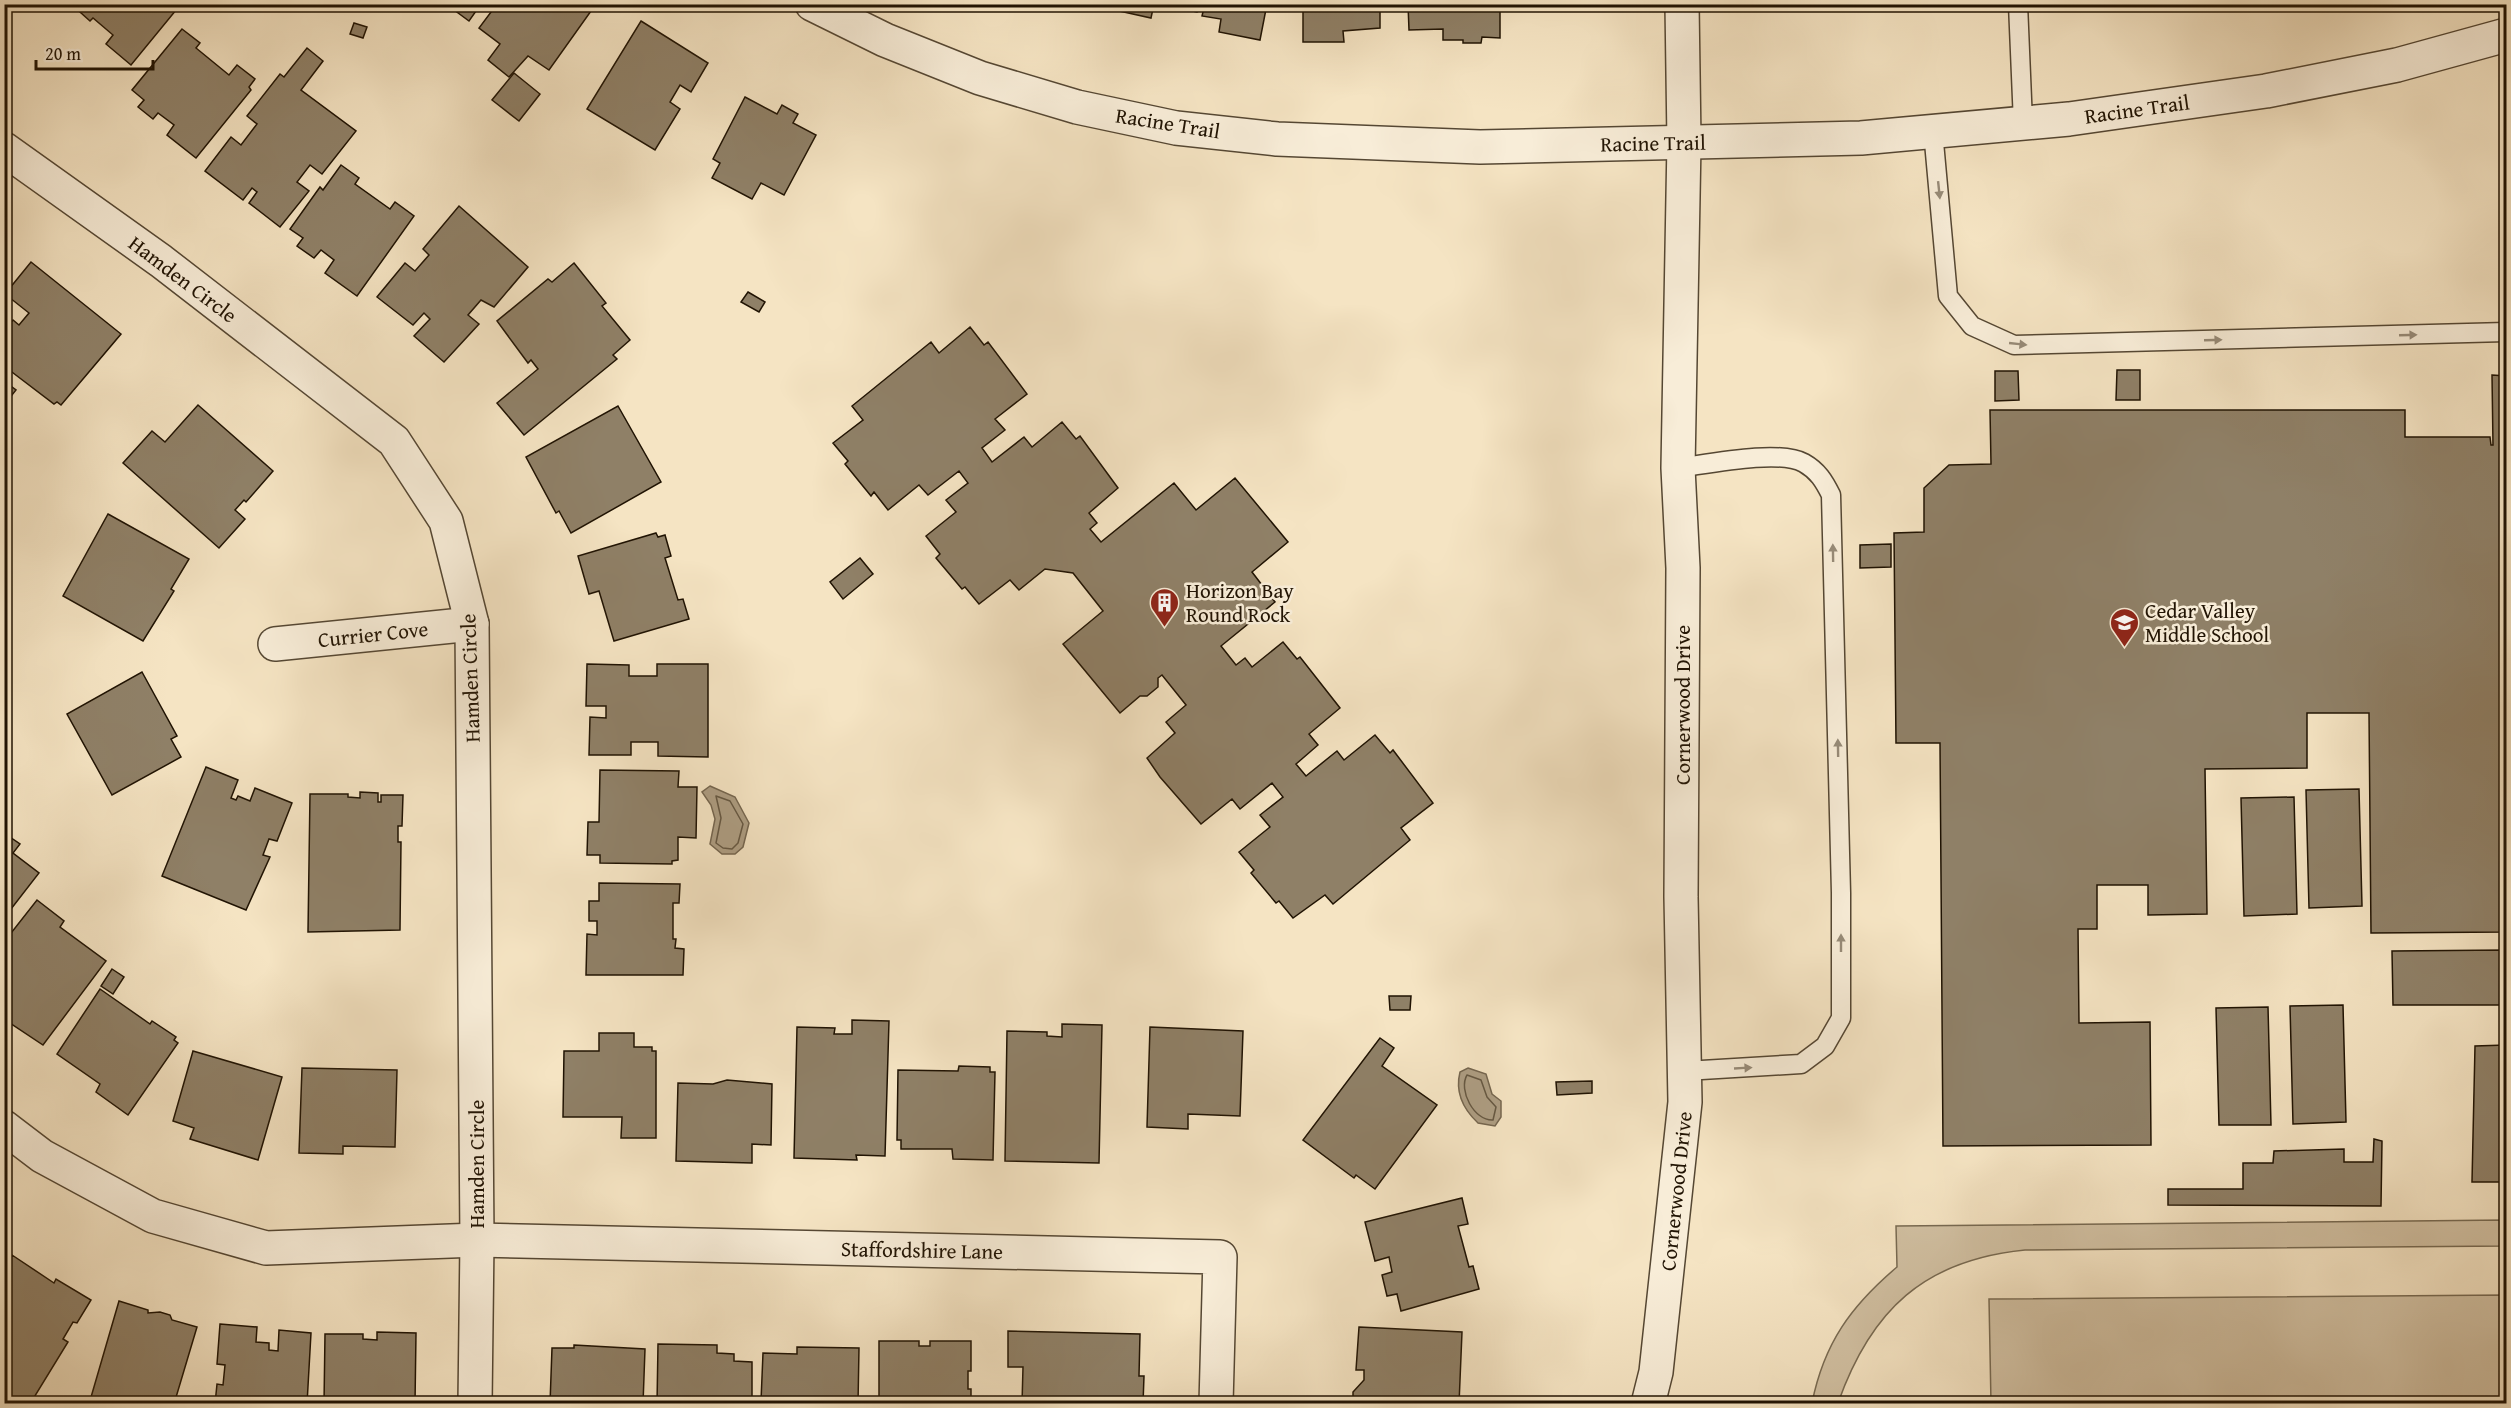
<svg xmlns="http://www.w3.org/2000/svg" width="2511" height="1408" font-family="'Gentium Book Plus',serif">
  <rect width="100%" height="100%" fill="#f5e4c3"/>
  <filter id="stains"><feTurbulence type="fractalNoise" baseFrequency=".00333" numOctaves="4"/><feColorMatrix values="0 0 0 0 .2 0 0 0 0 .09 0 0 0 0 .02 0 0 0 .5 -.17"/></filter>
  <radialGradient id="worn" r=".72"><stop offset=".6" stop-color="#630" stop-opacity="0"/><stop offset="1" stop-color="#630" stop-opacity=".3"/></radialGradient>
  <!-- green -->
  <g fill="#d1c0a2" stroke="#786a52" stroke-width="1.5">
    <path d="M2506,1220v26l-481,4c-101,10 -154,60 -187,153h-26c12,-60 39,-97 85,-136l-1,-41z"/>
    <polygon points="2506,1295 2506,1403 1991,1403 1989,1299"/>
  </g>
  <!-- water -->
  <g fill="#ad9d82" stroke="#75664f" stroke-width="1.5">
    <polygon points="710,786 735,797 749,823 743,847 735,854 722,854 710,844 715,819 711,805 702,792"/>
    <path d="M1468,1068l18,6 6,20 9,7v16l-6,9 -17,-3c-16,-15 -23,-31 -18,-51z"/>
  </g>
  <g fill="none" stroke-linecap="round" stroke-linejoin="round">
    <!-- shore -->
    <g stroke="#665842" stroke-width="1.5">
      <polygon points="716,796 730,801 743,824 738,843 732,849 723,848 716,843 721,818"/>
      <path d="M1467,1075l14,5 6,17 9,10 -3,13c-19,1 -35,-30 -26,-45z"/>
    </g>
  </g>
  <!-- building -->
  <g fill="#8f8067" stroke="#201303" stroke-width="1.5">
    <polygon points="71,4 181,4 131,65 106,44 113,35 93,18 90,21"/>
    <polygon points="446,4 481,4 469,21"/>
    <polygon points="497,4 596,4 549,70 528,56 509,77 488,60 500,44 479,28"/>
    <polygon points="1111,4 1154,4 1151,18 1110,9"/>
    <polygon points="1182,4 1267,4 1260,40 1219,32 1221,19 1202,16 1204,8 1197,12 1182,9"/>
    <polygon points="1303,4 1380,4 1380,28 1343,31 1344,42 1303,42"/>
    <polygon points="1408,4 1500,4 1500,38 1482,37 1481,43 1463,43 1463,40 1443,40 1443,29 1409,30"/>
    <polygon points="641,21 708,63 691,92 680,85 670,102 680,109 655,150 587,109"/>
    <polygon points="354,23 367,27 363,38 350,34"/>
    <polygon points="182,29 200,43 196,48 229,75 237,65 255,79 249,87 251,90 196,158 167,135 174,125 158,113 153,119 138,107 144,100 132,90"/>
    <polygon points="307,48 323,61 301,90 356,131 322,174 310,165 297,182 309,191 280,227 249,203 257,192 252,188 243,200 205,171 231,137 241,145 257,124 247,116 280,74 284,77"/>
    <polygon points="514,73 540,94 519,121 492,100"/>
    <polygon points="745,97 777,114 782,105 798,114 793,123 816,135 784,195 761,183 752,199 712,178 720,163 713,159"/>
    <polygon points="341,165 359,178 355,184 390,209 395,202 414,216 357,296 325,273 334,260 321,250 314,258 297,246 303,238 290,229 320,187 323,190"/>
    <polygon points="459,206 528,267 494,307 481,300 468,315 479,324 444,362 414,336 430,319 424,313 413,325 377,297 405,263 415,271 429,255 423,249"/>
    <polygon points="31,262 121,334 61,405 57,402 54,404 4,366 7,344 4,330 13,320 19,325 29,313 5,294"/>
    <polygon points="574,263 606,303 602,306 630,340 613,355 617,359 524,435 497,403 538,369 531,360 528,363 497,321 548,279 552,282"/>
    <polygon points="748,292 765,302 759,312 741,302"/>
    <polygon points="970,327 984,345 988,342 1027,394 995,419 1005,430 982,448 992,462 1024,437 1032,447 1062,422 1076,439 1080,436 1118,488 1089,513 1097,523 1090,529 1101,542 1174,483 1196,510 1235,478 1288,542 1252,572 1275,602 1221,646 1236,665 1245,658 1252,667 1283,642 1297,659 1300,657 1340,708 1309,734 1318,745 1296,764 1306,776 1337,751 1344,760 1375,735 1390,753 1393,750 1433,803 1401,828 1410,840 1333,904 1325,895 1293,918 1279,901 1276,903 1251,873 1254,870 1239,852 1270,827 1260,815 1283,797 1272,783 1240,809 1232,799 1201,824 1160,777 1147,758 1175,733 1166,722 1186,705 1162,675 1158,678 1158,687 1147,696 1140,696 1120,713 1063,644 1103,611 1073,573 1045,569 1019,590 1010,580 979,604 965,587 962,589 936,558 940,554 926,536 956,512 946,500 968,483 959,471 928,495 919,485 888,510 874,492 871,496 845,464 848,461 833,443 863,420 852,406 931,342 939,353"/>
    <polygon points="2117,370 2140,370 2140,400 2116,400"/>
    <polygon points="1995,371 2018,371 2019,400 1995,401"/>
    <polygon points="2492,375 2506,376 2506,932 2371,933 2369,713 2307,713 2307,768 2205,769 2207,914 2148,915 2148,885 2097,885 2097,929 2078,929 2079,1023 2150,1022 2151,1145 1943,1146 1940,743 1896,743 1894,533 1924,532 1924,488 1949,465 1991,464 1990,410 2405,410 2405,437 2490,437 2491,445 2493,445"/>
    <polygon points="4,381 16,390 4,405"/>
    <polygon points="198,405 273,471 246,502 244,500 235,510 245,519 219,548 123,463 152,431 165,442"/>
    <polygon points="618,406 661,482 571,533 559,511 556,513 526,457"/>
    <polygon points="108,514 189,559 171,589 174,591 143,641 63,596"/>
    <polygon points="656,533 658,537 665,535 671,556 665,558 678,600 683,599 689,619 614,641 599,591 589,594 578,556"/>
    <polygon points="1891,544 1891,567 1860,568 1860,545"/>
    <polygon points="860,558 873,574 843,599 830,582"/>
    <polygon points="587,664 629,665 629,676 657,676 657,664 708,664 708,757 658,756 658,742 631,742 631,755 589,755 590,717 606,718 606,706 586,706"/>
    <polygon points="142,672 177,736 171,739 181,757 112,795 67,714"/>
    <polygon points="206,767 238,780 231,798 236,800 238,796 250,801 255,788 292,803 277,841 269,839 263,855 270,857 246,910 162,876"/>
    <polygon points="600,770 679,771 678,787 697,787 696,838 678,837 678,860 672,861 672,864 600,863 600,855 587,855 588,822 599,822"/>
    <polygon points="2359,789 2362,906 2309,908 2306,790"/>
    <polygon points="360,792 378,793 378,802 381,802 381,795 403,795 402,826 398,826 398,842 401,842 400,930 308,932 310,794 348,794 348,797 360,798"/>
    <polygon points="2294,797 2297,914 2244,916 2241,798"/>
    <polygon points="4,833 20,844 13,853 39,873 4,918"/>
    <polygon points="599,883 680,884 679,903 673,903 673,939 676,939 675,948 684,949 683,975 586,975 587,934 597,935 597,921 589,921 589,901 599,901"/>
    <polygon points="37,900 64,921 60,927 106,961 43,1045 4,1019 4,942"/>
    <polygon points="2506,950 2506,1005 2393,1005 2392,951"/>
    <polygon points="112,969 124,977 113,994 101,986"/>
    <polygon points="100,989 150,1024 152,1021 176,1037 174,1040 178,1043 128,1115 96,1092 100,1084 57,1054"/>
    <polygon points="1389,996 1411,996 1410,1010 1390,1010"/>
    <polygon points="2343,1005 2346,1122 2293,1124 2290,1006"/>
    <polygon points="2268,1007 2271,1125 2219,1125 2216,1008"/>
    <polygon points="852,1020 889,1021 885,1156 856,1155 857,1160 794,1158 797,1027 835,1028 834,1034 852,1034"/>
    <polygon points="1062,1024 1102,1025 1099,1163 1005,1161 1007,1031 1047,1032 1047,1036 1062,1037"/>
    <polygon points="1150,1027 1243,1031 1240,1116 1188,1114 1188,1129 1147,1127"/>
    <polygon points="599,1033 634,1033 634,1047 652,1047 652,1051 656,1051 656,1138 621,1138 622,1117 563,1117 564,1051 599,1051"/>
    <polygon points="1380,1038 1394,1048 1382,1066 1437,1105 1375,1189 1356,1175 1354,1178 1303,1140"/>
    <polygon points="2506,1045 2506,1182 2472,1182 2475,1046"/>
    <polygon points="193,1051 282,1077 258,1160 190,1139 194,1128 173,1121"/>
    <polygon points="959,1066 990,1067 990,1072 995,1072 993,1160 953,1159 952,1149 901,1149 901,1140 897,1140 898,1070 958,1071"/>
    <polygon points="302,1068 397,1070 395,1147 343,1146 343,1154 299,1153"/>
    <polygon points="727,1080 772,1084 771,1145 752,1144 752,1163 676,1161 678,1083 713,1084"/>
    <polygon points="1592,1081 1592,1093 1557,1095 1556,1082"/>
    <polygon points="2374,1139 2382,1141 2381,1206 2168,1205 2168,1189 2243,1189 2243,1163 2273,1163 2274,1151 2344,1149 2344,1162 2373,1162"/>
    <polygon points="1462,1198 1468,1224 1458,1226 1469,1267 1473,1266 1479,1289 1401,1311 1397,1294 1387,1296 1382,1275 1392,1272 1389,1257 1375,1261 1365,1222"/>
    <polygon points="12,1255 54,1283 56,1279 91,1300 77,1323 73,1322 63,1339 68,1342 30,1404 12,1404 4,1399 4,1268"/>
    <polygon points="119,1301 148,1310 148,1313 160,1312 170,1315 172,1320 197,1327 174,1404 89,1404"/>
    <polygon points="220,1324 257,1327 256,1342 269,1343 269,1350 278,1351 279,1330 311,1333 307,1404 215,1404 217,1384 223,1385 225,1365 217,1364"/>
    <polygon points="1359,1327 1462,1332 1459,1404 1353,1404 1353,1392 1364,1380 1364,1370 1356,1370"/>
    <polygon points="1008,1331 1140,1334 1139,1376 1144,1376 1143,1404 1022,1404 1023,1367 1008,1367"/>
    <polygon points="377,1332 416,1333 415,1404 324,1404 325,1334 363,1334 363,1339 377,1340"/>
    <polygon points="879,1341 919,1341 919,1346 930,1346 930,1341 971,1341 971,1371 968,1371 968,1389 971,1389 971,1404 879,1404"/>
    <polygon points="658,1344 717,1345 717,1353 734,1354 734,1361 752,1362 752,1404 657,1404"/>
    <polygon points="574,1345 645,1349 643,1404 550,1404 552,1348 574,1348"/>
    <polygon points="797,1347 859,1348 858,1404 761,1401 763,1353 797,1354"/>
  </g>
  <g fill="none" stroke-linecap="round" stroke-linejoin="round">
    <defs>
      <g id="lane">
        <polyline points="2018,4 2023,123"/>
        <polyline points="1933,131 1948,296 1972,326 2014,345 2506,332"/>
        <path d="M1678,468c30,-4 101,-19 126,-5 14,8 20,18 27,32l10,398v125l-16,28 -24,18 -116,7"/>
      </g>
      <g id="street">
        <polyline points="812,4 885,40 980,78 1077,107 1176,128 1277,139 1480,147 1861,138 2069,119 2266,91 2397,65 2506,35"/>
        <polyline points="4,149 161,261 394,441 446,521 472,624 477,1240 475,1404"/>
        <polyline points="275,644 472,624"/>
        <polyline points="4,1127 42,1156 153,1216 266,1248 477,1240 1220,1257 1216,1404"/>
        <polyline points="1648,1404 1656,1372 1685,1102 1681,897 1683,568 1678,468 1684,142 1682,4"/>
      </g>
    </defs>
    <!-- lane casing -->
    <use href="#lane" stroke="#554733" stroke-width="21"/>
    <!-- street casing -->
    <use href="#street" stroke="#554733" stroke-width="36"/>
    <!-- lane -->
    <use href="#lane" stroke="#f8edd8" stroke-width="18"/>
    <!-- street -->
    <use href="#street" stroke="#f8edd8" stroke-width="33"/>
  </g>
  <!-- one-way arrows -->
  <defs><path id="oneway-solid" d="M-6-.8H1V-3.2L6.5 0L1 3.2V.8H-6Z" transform="scale(1.5)"/></defs>
  <g fill="#978b78">
    <use href="#oneway-solid" transform="translate(1939 190) rotate(84)"/>
    <use href="#oneway-solid" transform="translate(2408 335) rotate(-2)"/>
    <use href="#oneway-solid" transform="translate(2213 340) rotate(-2)"/>
    <use href="#oneway-solid" transform="translate(2018 344) rotate(6)"/>
    <use href="#oneway-solid" transform="translate(1833 553) rotate(-91)"/>
    <use href="#oneway-solid" transform="translate(1838 748) rotate(-91)"/>
    <use href="#oneway-solid" transform="translate(1841 943) rotate(-90)"/>
    <use href="#oneway-solid" transform="translate(1743 1068) rotate(-3)"/>
  </g>
  <!-- icons -->
  <defs>
    <symbol id="building-pin" viewBox="-11 -11 22 30"><path d="M0 17L-7.5 6A9.5 9.5 0 1 1 7.5 6Z" fill="#8f2418" stroke="#f8edd8"/><path d="M-4-6H4V6H1V3H-1V6H-4ZM-2.5-4.3h1.7v1.8h-1.7ZM.8-4.3h1.7v1.8H.8ZM-2.5-1h1.7V.8h-1.7ZM.8-1h1.7V.8H.8Z" fill="#fff"/></symbol>
    <symbol id="school-pin" viewBox="-11 -11 22 30"><path d="M0 17L-7.5 6A9.5 9.5 0 1 1 7.5 6Z" fill="#8f2418" stroke="#f8edd8"/><path d="M0-5L7-2L0 1L-7-2ZM-4 1L0 2.5L4 1V4Q0 6-4 4Z" fill="#fff"/></symbol>
  </defs>
  <g fill-rule="evenodd">
    <use href="#building-pin" x="1148" y="586" width="33" height="45"/>
    <use href="#school-pin" x="2108" y="606" width="33" height="45"/>
  </g>
  <g text-anchor="middle" dominant-baseline="central" stroke-width="5" stroke-linejoin="round" paint-order="stroke">
    <!-- street labels -->
    <g font-size="21" fill="#201303" stroke="#f8edd8">
      <text transform="translate(2137 109) rotate(-8)">Racine Trail</text>
      <text transform="translate(1168 123) rotate(9)">Racine Trail</text>
      <text transform="translate(1653 143) rotate(-1)">Racine Trail</text>
      <text transform="translate(183 279) rotate(37)">Hamden Circle</text>
      <text transform="translate(373 634) rotate(-6)">Currier Cove</text>
      <text transform="translate(470 678) rotate(-92)">Hamden Circle</text>
      <text transform="translate(1682 705) rotate(-90)">Cornerwood Drive</text>
      <text transform="translate(476 1164) rotate(-90)">Hamden Circle</text>
      <text transform="translate(1676 1191) rotate(-84)">Cornerwood Drive</text>
      <text transform="translate(922 1250) rotate(1)">Staffordshire Lane</text>
    </g>
    <!-- poi labels -->
    <g font-size="21" fill="#201303" stroke="#f8edd8" text-anchor="start">
      <text x="1186" y="590">Horizon Bay<tspan x="1186" dy="24">Round Rock</tspan></text>
      <text x="2145" y="610">Cedar Valley<tspan x="2145" dy="24">Middle School</tspan></text>
    </g>
  </g>
  <!-- margin -->
  <rect width="2511" height="1408" fill="none" stroke="#f5e4c3" stroke-width="24"/>
  <rect x="6" y="6" width="2499" height="1396" fill="none" stroke="#201303" stroke-width="3"/>
  <rect x="12" y="12" width="2487" height="1384" fill="none" stroke="#201303" stroke-width="1.5"/>
  <!-- scale -->
  <path d="M36 60v9h117v-9" fill="none" stroke="#201303" stroke-width="3"/>
  <text x="45" y="60" font-size="18" fill="#201303" stroke="#f8edd8" stroke-width="4.5" paint-order="stroke">20 m</text>
  <rect width="100%" height="100%" filter="url(#stains)"/>
  <rect width="100%" height="100%" fill="url(#worn)"/>
</svg>
